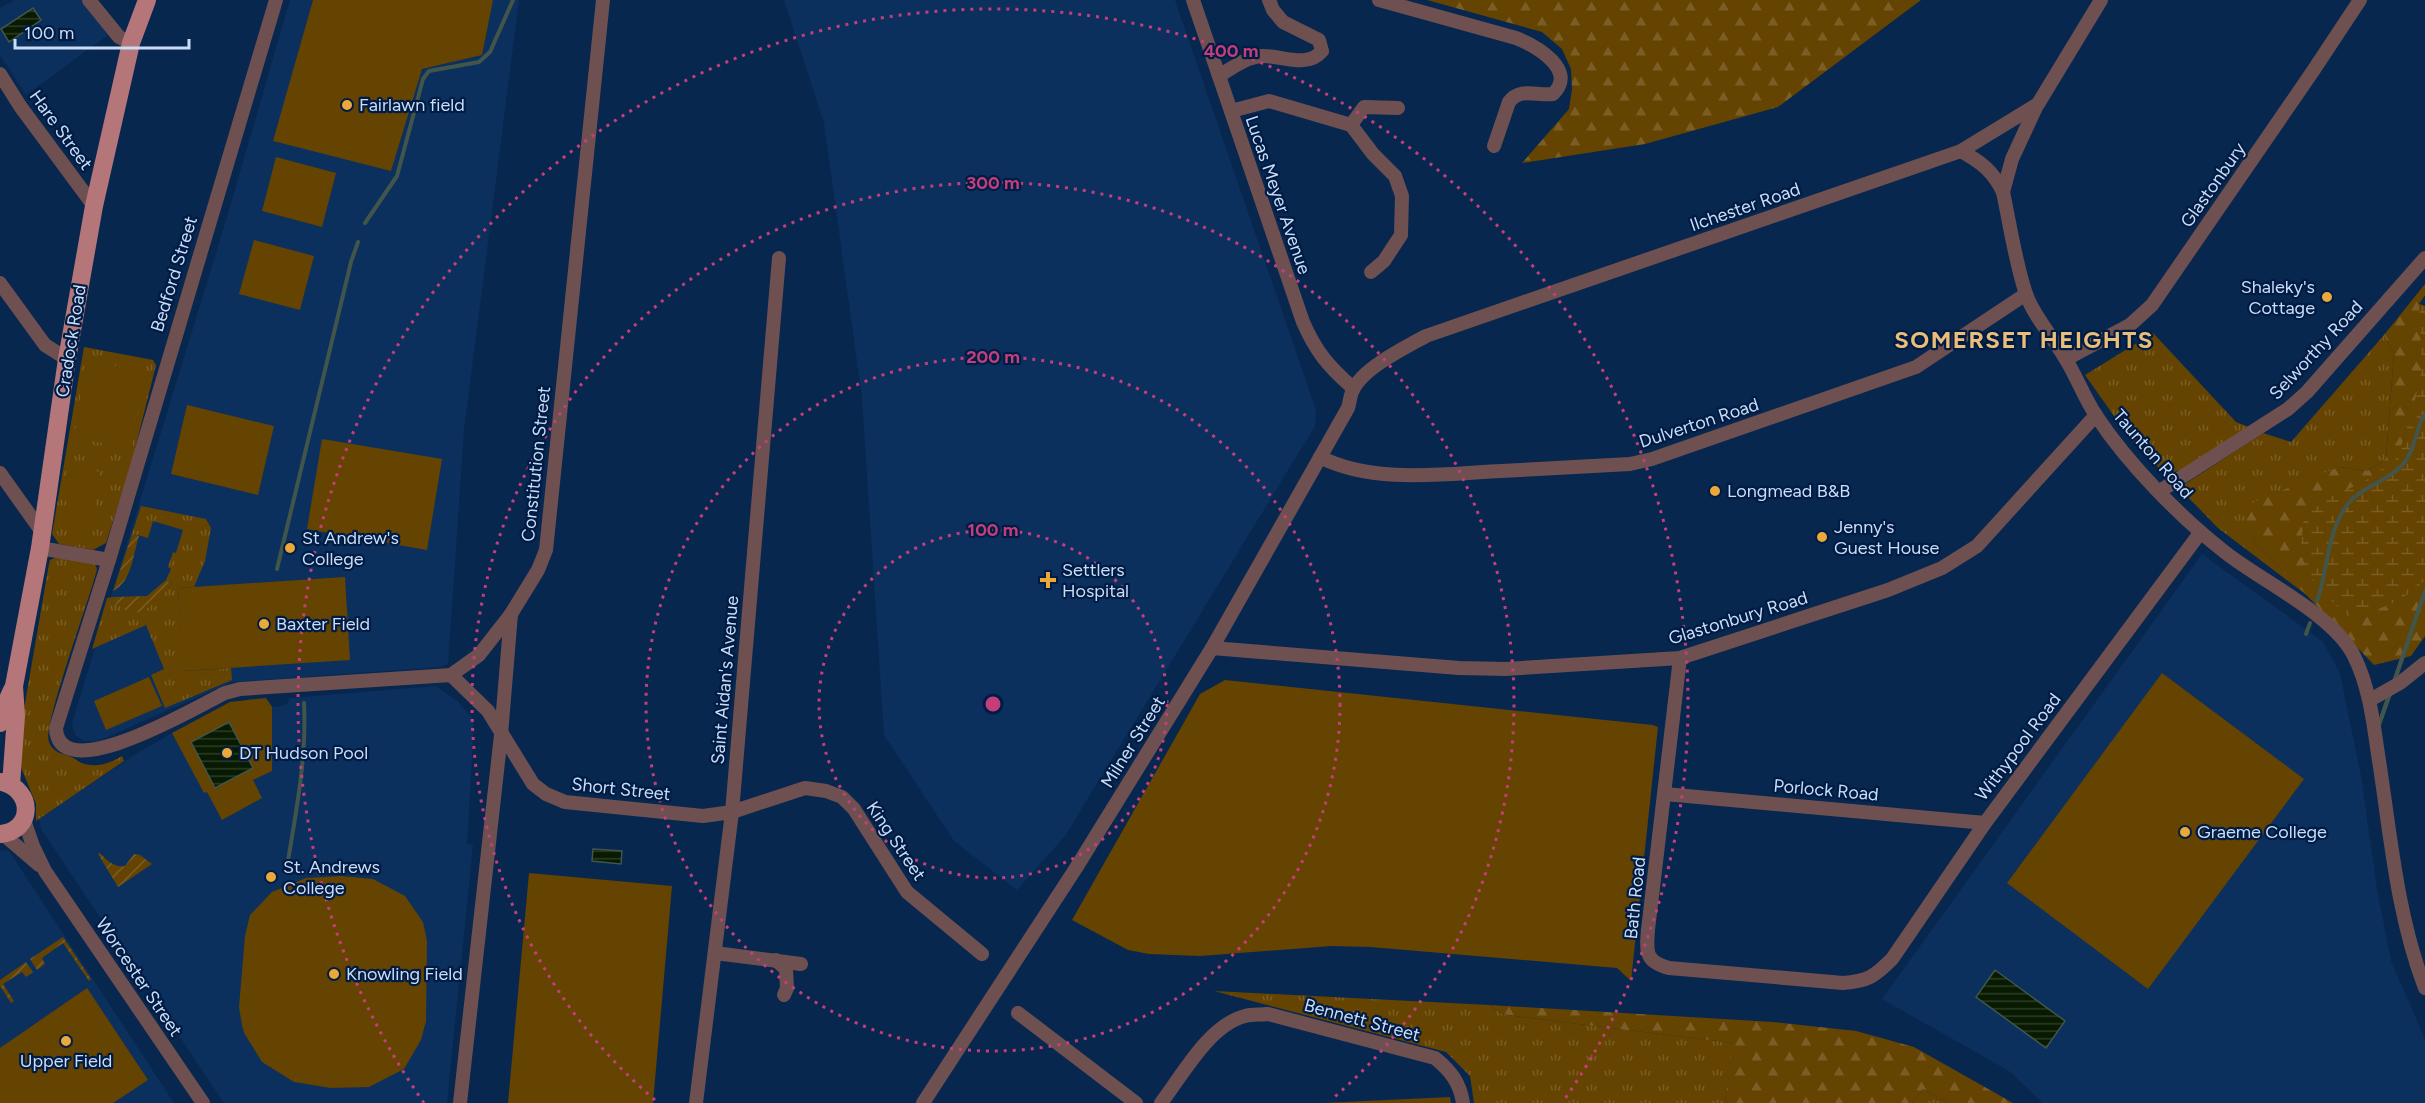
<svg xmlns="http://www.w3.org/2000/svg" width="2425" height="1103" font-family="Figtree,sans-serif">
  <defs>
    <pattern id="grass-tufts" width="24" height="20" patternUnits="userSpaceOnUse" patternTransform="scale(1.5)"><rect width="24" height="20" fill="#654300"/><path d="M3 7l-1-3M5 7V3M7 7l1-3M15 17l-1-3M17 17v-4M19 17l1-3" fill="none" stroke="#7a5e26"/></pattern>
    <pattern id="forest-firs" width="22" height="20" patternUnits="userSpaceOnUse" patternTransform="scale(1.5)"><rect width="22" height="20" fill="#654300"/><path d="M5 1l3.5 6h-7zM16 11l3.5 6h-7z" fill="#7a5e26"/></pattern>
    <pattern id="wetland-marsh" width="20" height="14" patternUnits="userSpaceOnUse" patternTransform="scale(1.5)"><rect width="20" height="14" fill="#654300"/><path d="M1 5h8M5 5V1M11 12h8M15 12V8" fill="none" stroke="#7a5e26"/></pattern>
    <pattern id="garden-furrows" width="10" height="10" patternUnits="userSpaceOnUse" patternTransform="scale(1.5)"><rect width="10" height="10" fill="#654300"/><path d="M-1 1l2-2M0 10L10 0M9 11l2-2" fill="none" stroke="#7a5e26"/></pattern>
    <pattern id="water-rules" width="6" height="5" patternUnits="userSpaceOnUse" patternTransform="scale(1.5)"><rect width="6" height="5" fill="#081b01"/><path d="M0 2.5h6" fill="none" stroke="#2b3c27"/></pattern>
  </defs>
  <rect width="100%" height="100%" fill="#07274f"/>
  <!-- built -->
  <g fill="#0b305e">
    <polygon points="15,0 82,0 108,35 26,95 0,55 0,8"/>
    <polygon points="290,0 519,0 464,430 448,664 440,667 232,682 98,741 84,741 75,735 72,723 227,217"/>
    <polygon points="784,0 1175,0 1316,410 1315,426 1065,836 1017,890 954,841 884,735 862,398 824,123"/>
    <polygon points="2202,554 2322,641 2340,673 2361,776 2377,889 2391,961 2425,1039 2425,1103 2043,1103 2009,1071 1882,999"/>
    <polygon points="436,686 457,701 474,720 467,844 473,845 447,1103 224,1103 41,829 39,819 134,755 172,733 249,699 266,698 273,707 286,705 290,698"/>
    <polygon points="0,850 9,851 174,1103 0,1103"/>
  </g>
  <!-- grass -->
  <g fill="url(#grass-tufts)">
    <polygon points="2153,333 2236,422 2249,427 2182,470 2165,474 2131,440 2085,375"/>
    <polygon points="2384,335 2394,353 2386,459 2367,471 2339,467 2252,539 2308,596 2218,528 2179,488 2263,433 2291,442"/>
    <polygon points="84,347 153,360 156,365 130,469 106,543 93,550 59,544 52,534"/>
    <polygon points="141,506 206,519 211,528 205,561 194,587 178,588 184,671 231,668 232,680 165,708 151,675 164,669 146,625 92,649 107,598 114,597 114,602 134,612 156,601 172,584 166,580 171,569 168,567 173,552 176,553 183,530 153,521 148,538 134,534 132,540 130,540"/>
    <path d="M59,556l35,6 3,7c-6,27 -55,158 -48,173 5,13 17,11 26,17 14,11 33,6 47,-3l2,5 -88,60v-17l-16,-39 -1,-27 30,-174 1,-4z"/>
    <polygon points="1214,991 1489,1005 1502,1014 1522,1017 1734,1043 1725,1103 1474,1103 1470,1076 1446,1052"/>
    <polygon points="1923,1089 1948,1103 1912,1103"/>
  </g>
  <!-- forest -->
  <g fill="url(#forest-firs)">
    <polygon points="1427,0 1921,0 1778,107 1645,144 1522,163 1569,109 1572,89 1571,69 1562,49 1542,32"/>
    <polygon points="2425,284 2425,295 2419,304 2425,306 2425,636 2411,656 2374,665 2252,539 2244,519 2252,503 2339,467 2367,471 2386,459 2394,353 2384,335"/>
    <polygon points="1489,1005 1773,1022 1856,1031 1914,1047 2013,1103 1948,1103 1923,1089 1912,1103 1725,1103 1733,1043 1522,1017 1502,1014"/>
  </g>
  <!-- wetland -->
  <path fill="url(#wetland-marsh)" d="M2419,304l6,2v274c-21,21 -48,32 -77,36 -16,-13 -45,-43 -47,-65 0,-10 2,-23 3,-33l23,-20 35,-15 35,-25 16,-48 9,-43z"/>
  <!-- garden -->
  <g fill="url(#garden-furrows)">
    <path d="M134,534l5,2c-6,18 -7,46 -26,55l17,-51h2z"/>
    <path d="M166,580l6,4c-9,10 -26,33 -42,28 -6,-2 -12,-7 -17,-11l1,-4 33,-1z"/>
    <path d="M100,853c6,7 15,15 25,13l9,-12 6,1 12,9 -34,23 -20,-33z"/>
    <polygon points="63,937 91,979 89,981 63,943 42,958 45,964 37,970 30,959"/>
    <polygon points="26,962 33,972 26,977 22,972 3,984 14,1001 11,1003 0,986 0,980"/>
  </g>
  <!-- pitch -->
  <g fill="#654300">
    <polygon points="313,0 493,0 482,55 422,69 391,171 273,141"/>
    <polygon points="276,157 336,173 322,227 262,211"/>
    <polygon points="254,240 314,256 300,310 239,294"/>
    <polygon points="86,361 145,371 132,448 74,438"/>
    <polygon points="187,405 274,426 258,495 171,474"/>
    <polygon points="322,439 442,459 427,550 307,529"/>
    <polygon points="72,467 100,472 91,532 62,528"/>
    <polygon points="345,577 350,660 183,671 178,588"/>
    <polygon points="2162,673 2304,779 2148,989 2007,883"/>
    <polygon points="149,677 162,706 106,730 94,701"/>
    <polygon points="1225,680 1653,725 1658,727 1631,981 1617,968 1370,947 1332,946 1200,956 1149,954 1128,950 1072,920 1200,694"/>
    <polygon points="266,698 272,707 272,771 253,780 262,798 222,820 207,792 204,793 172,733 230,702"/>
    <polygon points="529,873 672,886 653,1103 508,1103"/>
    <polygon points="341,876 373,879 405,896 423,922 427,941 426,1021 421,1040 404,1069 369,1087 331,1088 294,1082 262,1062 244,1033 242,1025 239,1007 245,936 250,915 272,892 306,878"/>
    <polygon points="87,988 148,1080 113,1103 0,1103 0,1048"/>
    <polygon points="1450,1097 1451,1103 1323,1103"/>
  </g>
  <!-- water -->
  <g fill="url(#water-rules)" stroke="#42554b" stroke-width="1.5">
    <polygon points="33,8 41,20 9,42 1,29"/>
    <polygon points="229,722 253,768 215,788 191,742"/>
    <polygon points="593,849 622,851 621,864 592,861"/>
    <polygon points="1995,970 2065,1021 2046,1048 1976,997"/>
  </g>
  <g fill="none" stroke-linecap="round" stroke-linejoin="round">
    <!-- stream -->
    <g stroke="#42554b" stroke-width="4">
      <polyline points="365,223 397,176 423,79 429,71 479,62 490,52 513,0"/>
      <polyline points="277,569 351,262 358,242"/>
      <path d="M2317,601c11,-31 10,-69 30,-96 13,-19 48,-25 61,-48 8,-13 8,-30 17,-43"/>
      <polyline points="2306,634 2310,623"/>
      <polyline points="2394,682 2425,592"/>
      <polyline points="2394,682 2425,591"/>
      <polyline points="2379,724 2390,694"/>
      <polyline points="2379,725 2390,692"/>
      <path d="M286,873c9,-56 21,-113 18,-170"/>
    </g>
    <!-- minor -->
    <g stroke="#6f5051" stroke-width="14">
      <polyline points="89,0 119,37 131,43"/>
      <path d="M1193,0l110,322c13,30 26,45 50,66"/>
      <path d="M1379,0l137,38c20,8 62,32 37,56 -16,2 -33,-7 -44,8l-15,44"/>
      <polyline points="0,74 20,106 94,206"/>
      <path d="M1219,76c13,-8 27,-19 43,-20 19,-1 45,13 60,-5l-3,-11 -36,-18 -10,-12 -4,-10"/>
      <polyline points="1231,111 1269,101 1351,125 1373,154 1395,176 1402,196 1401,235 1384,261 1371,272"/>
      <polyline points="1351,125 1364,107 1398,108"/>
      <path d="M1961,151c20,11 32,20 42,41 7,33 12,69 23,102 8,23 27,43 39,64 12,19 19,40 32,59 32,48 84,101 129,136 37,29 108,62 128,103 17,34 20,74 26,111 11,74 18,151 45,221"/>
      <polyline points="2003,192 2012,159 2037,105"/>
      <polyline points="0,283 45,345 67,359"/>
      <polyline points="2066,359 2130,325 2152,305 2313,71 2360,0"/>
      <path d="M1320,457c52,27 124,17 181,14 43,-2 86,-5 129,-7l22,-5 264,-92 110,-73"/>
      <polyline points="0,473 42,532"/>
      <polyline points="2160,491 2288,409 2307,392 2425,258"/>
      <path d="M40,548l69,12 -53,168c2,62 144,-23 169,-35l15,-4 211,-14 28,-20 32,-41"/>
      <polyline points="109,560 276,0"/>
      <polyline points="1212,648 1459,668 1505,669 1680,658 1888,590 1942,568 1977,546 2096,415"/>
      <path d="M1680,658l-32,272c-2,23 -2,32 21,38l174,15c25,-2 31,-6 49,-24l93,-136 215,-290"/>
      <polyline points="451,675 488,711 533,784 546,794 565,802 703,816 732,812 805,788 826,791 842,797 854,809 907,892 982,954"/>
      <polyline points="2370,700 2400,683 2425,663"/>
      <polyline points="1665,794 1985,823"/>
      <polyline points="24,820 33,846 45,871 203,1103"/>
      <polyline points="3,834 39,865"/>
      <polyline points="715,953 801,964"/>
      <polyline points="776,960 786,969 787,988 784,995"/>
      <polyline points="1018,1013 1136,1103"/>
      <polyline points="460,1103 501,735 511,614 538,570 546,550 603,0"/>
      <polyline points="696,1103 732,812 779,258"/>
      <path d="M923,1103l153,-235 136,-220 136,-240c2,-6 2,-13 5,-18 10,-22 53,-43 73,-54l535,-185 77,-47 63,-104"/>
      <path d="M1161,1103c21,-27 48,-78 84,-87 7,-2 16,-1 23,-2l167,44c16,13 25,25 28,45"/>
    </g>
    <!-- major -->
    <g stroke="#b57679" stroke-width="18">
      <polyline points="0,723 2,712 12,690"/>
      <polyline points="11,785 16,716 14,686 40,548 67,359 94,206 131,43 147,0"/>
      <path d="M0,834c34,-3 34,-44 2,-52"/>
    </g>
  </g>
  <!-- distance rings -->
  <g fill="none" stroke="#c43f7a" stroke-width="3" stroke-dasharray="3 6">
    <circle cx="993" cy="704" r="174"/>
    <circle cx="993" cy="704" r="347"/>
    <path d="M655 1100A521 521 0 1 1 1331 1100"/>
    <path d="M424 1103A695 695 0 1 1 1562 1103"/>
  </g>
  <!-- markers -->
  <g fill="#eba939" stroke="#001c44" stroke-width="2">
    <circle cx="347" cy="105" r="6"/>
    <circle cx="2327" cy="297" r="6"/>
    <circle cx="1715" cy="491" r="6"/>
    <circle cx="1822" cy="537" r="6"/>
    <circle cx="290" cy="548" r="6"/>
    <path d="M1045 571h6v6h6v6h-6v6h-6v-6h-6v-6h6z"/>
    <circle cx="264" cy="624" r="6"/>
    <circle cx="227" cy="753" r="6"/>
    <circle cx="2185" cy="832" r="6"/>
    <circle cx="271" cy="877" r="6"/>
    <circle cx="334" cy="974" r="6"/>
    <circle cx="66" cy="1041" r="6"/>
  </g>
  <g text-anchor="middle" dominant-baseline="central" stroke-width="4.5" stroke-linejoin="round" paint-order="stroke">
    <!-- poi labels -->
    <g font-size="18" fill="#caddf7" stroke="#001c44" text-anchor="start">
      <text x="359" y="105">Fairlawn field</text>
      <text x="2315" y="287" text-anchor="end">Shaleky's<tspan x="2315" dy="21">Cottage</tspan></text>
      <text x="1727" y="491">Longmead B&amp;B</text>
      <text x="1834" y="527">Jenny's<tspan x="1834" dy="21">Guest House</tspan></text>
      <text x="302" y="538">St Andrew's<tspan x="302" dy="21">College</tspan></text>
      <text x="1062" y="570">Settlers<tspan x="1062" dy="21">Hospital</tspan></text>
      <text x="276" y="624">Baxter Field</text>
      <text x="239" y="753">DT Hudson Pool</text>
      <text x="2197" y="832">Graeme College</text>
      <text x="283" y="867">St. Andrews<tspan x="283" dy="21">College</tspan></text>
      <text x="346" y="974">Knowling Field</text>
      <text x="66" y="1061" text-anchor="middle">Upper Field</text>
    </g>
    <!-- street labels -->
    <g font-size="18" fill="#caddf7" stroke="#001c44">
      <text transform="translate(61 130) rotate(54)">Hare Street</text>
      <text transform="translate(2213 185) rotate(-55)">Glastonbury</text>
      <text transform="translate(1278 195) rotate(71)">Lucas Meyer Avenue</text>
      <text transform="translate(1745 207) rotate(-19)">Ilchester Road</text>
      <text transform="translate(174 274) rotate(-73)">Bedford Street</text>
      <text transform="translate(71 341) rotate(-81)">Cradock Road</text>
      <text transform="translate(2316 350) rotate(-47)">Selworthy Road</text>
      <text transform="translate(1699 423) rotate(-18)">Dulverton Road</text>
      <text transform="translate(2153 454) rotate(49)">Taunton Road</text>
      <text transform="translate(536 464) rotate(-84)">Constitution Street</text>
      <text transform="translate(1738 618) rotate(-17)">Glastonbury Road</text>
      <text transform="translate(725 680) rotate(-85)">Saint Aidan's Avenue</text>
      <text transform="translate(1133 742) rotate(-58)">Milner Street</text>
      <text transform="translate(2018 747) rotate(-53)">Withypool Road</text>
      <text transform="translate(621 789) rotate(6)">Short Street</text>
      <text transform="translate(1826 790) rotate(5)">Porlock Road</text>
      <text transform="translate(896 841) rotate(56)">King Street</text>
      <text transform="translate(1635 898) rotate(-84)">Bath Road</text>
      <text transform="translate(139 977) rotate(56)">Worcester Street</text>
      <text transform="translate(1362 1020) rotate(15)">Bennett Street</text>
    </g>
    <!-- district labels -->
    <g font-size="24" font-weight="bold" letter-spacing="1.5" fill="#eabd79" stroke="#001c44">
      <text x="2024" y="339">SOMERSET HEIGHTS</text>
    </g>
  </g>
  <circle cx="993" cy="704" r="9" fill="#c43f7a" stroke="#001c44" stroke-width="3"/>
  <g font-size="18" text-anchor="middle" font-weight="bold" fill="#c43f7a" stroke="#001c44" stroke-width="4.5" stroke-linejoin="round" paint-order="stroke">
    <text x="1231" y="57">400 m</text>
    <text x="993" y="189">300 m</text>
    <text x="993" y="363">200 m</text>
    <text x="993" y="536">100 m</text>
  </g>
  <!-- scale -->
  <path d="M15 39v9h174v-9" fill="none" stroke="#caddf7" stroke-width="3"/>
  <text x="24" y="39" font-size="18" fill="#caddf7" stroke="#001c44" stroke-width="4.5" paint-order="stroke">100 m</text>
</svg>
